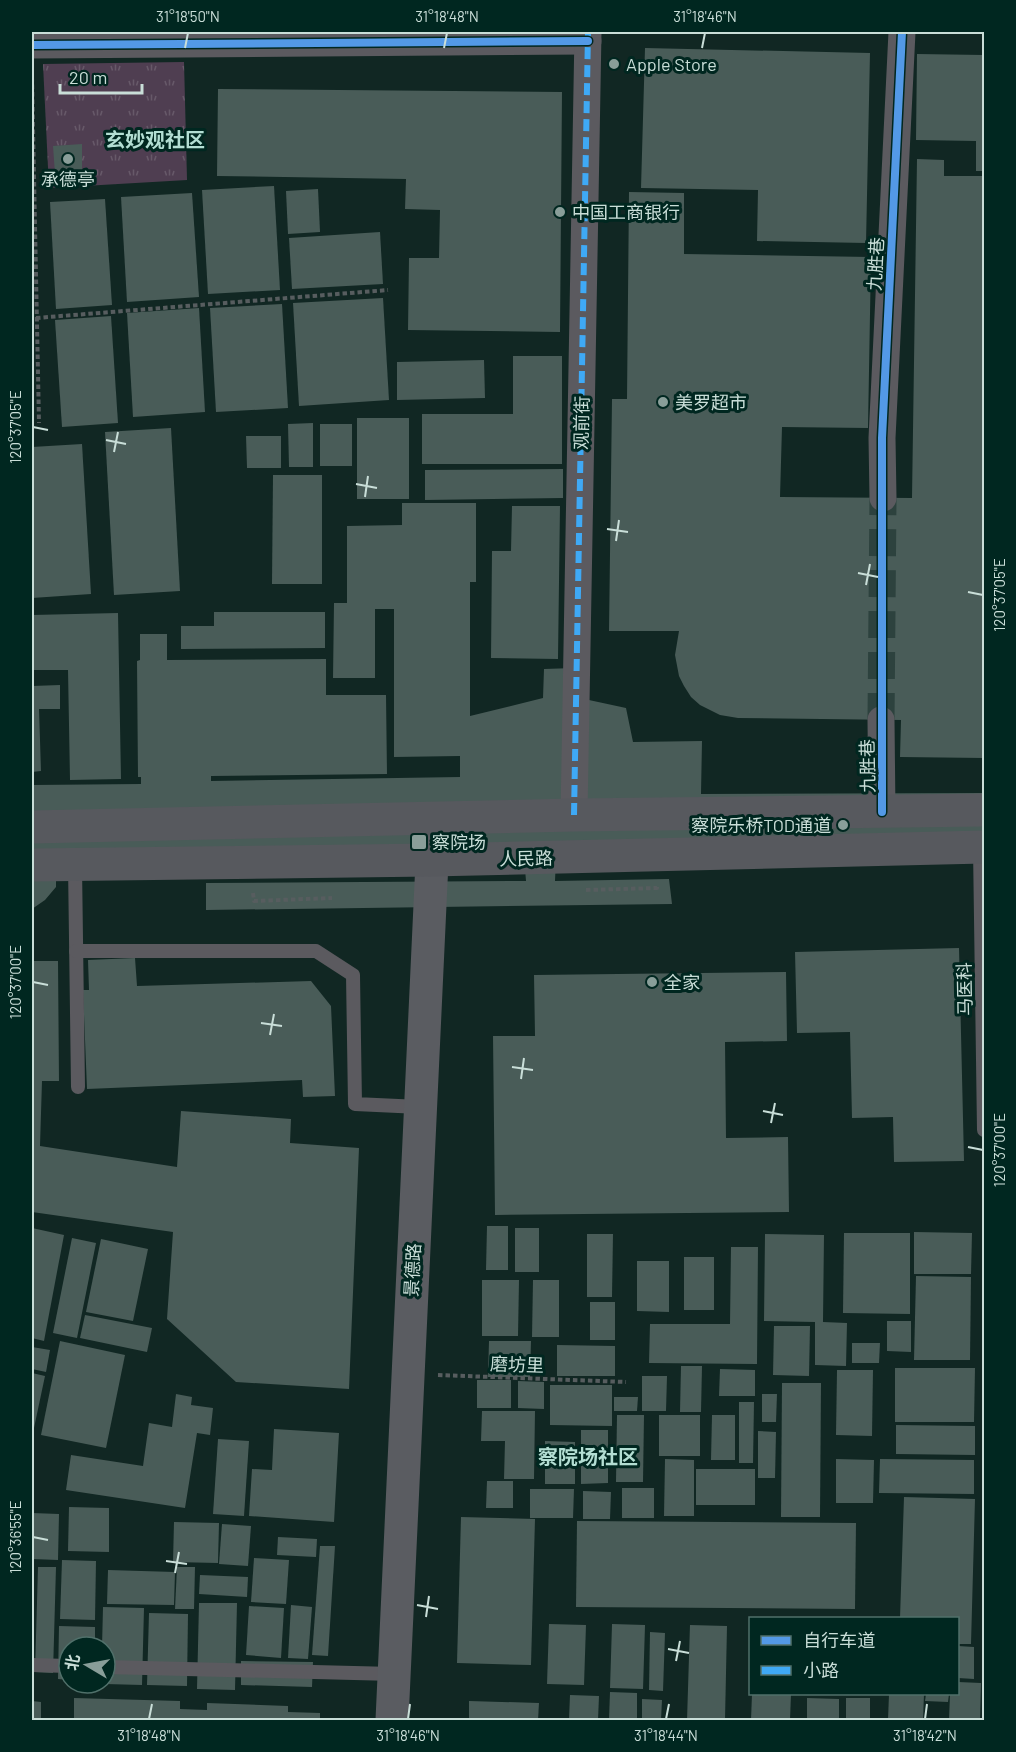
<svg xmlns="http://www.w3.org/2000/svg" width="1016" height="1752" font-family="Barlow,'Noto Sans SC',sans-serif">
  <defs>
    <pattern id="park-tufts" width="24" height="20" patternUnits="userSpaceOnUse" patternTransform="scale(1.5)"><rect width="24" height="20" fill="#4f3e51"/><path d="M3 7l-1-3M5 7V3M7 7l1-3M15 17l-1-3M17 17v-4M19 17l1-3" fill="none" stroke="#675969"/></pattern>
  </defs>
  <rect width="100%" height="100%" fill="#112723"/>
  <!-- park -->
  <polygon fill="url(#park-tufts)" points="184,62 187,180 49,188 43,64"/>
  <!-- building -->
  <g fill="#495c58">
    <polygon points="645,48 870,53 866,243 757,241 758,190 641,188"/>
    <polygon points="917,54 984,55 984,171 976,171 976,141 916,140"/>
    <polygon points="218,89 562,92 560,332 408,330 409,258 439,258 440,210 405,209 406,179 217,176"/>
    <polygon points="82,144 82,172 55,174 53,146"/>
    <polygon points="917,159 944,160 944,176 984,176 984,758 900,757 901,720 738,718 720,715 700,705 691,697 684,686 679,676 675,655 679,631 609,631 612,399 627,399 629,192 684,193 684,254 871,257 868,428 782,427 780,497 912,498"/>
    <polygon points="274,186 280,290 208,294 202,190"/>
    <polygon points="318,189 320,232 288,234 286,191"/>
    <polygon points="192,193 199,297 127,302 121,197"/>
    <polygon points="105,199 112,305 56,309 50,202"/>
    <polygon points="380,232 383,284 292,289 289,238"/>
    <polygon points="383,298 389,400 299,406 293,303"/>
    <polygon points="282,304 288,408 216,412 210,308"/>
    <polygon points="199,308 205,412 133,417 127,313"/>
    <polygon points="111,316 118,423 62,427 55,320"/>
    <polygon points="513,356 562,356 562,464 422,464 422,414 513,414"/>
    <polygon points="484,360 485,398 397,400 397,362"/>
    <rect x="357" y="418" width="52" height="81"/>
    <polygon points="313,423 313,467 289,467 288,424"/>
    <rect x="320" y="424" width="32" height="42"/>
    <polygon points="171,428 180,591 114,595 105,432"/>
    <polygon points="246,436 281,436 281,468 247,468"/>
    <polygon points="82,444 91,594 32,598 32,447"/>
    <polygon points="563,469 563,498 425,500 425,470"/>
    <polygon points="273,475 322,475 322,584 272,584"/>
    <polygon points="402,503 476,503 476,582 470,582 470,716 543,698 544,669 574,668 575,697 626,708 633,742 702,741 701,794 984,793 984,855 556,857 555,881 669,879 672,904 206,910 206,883 526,881 524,857 56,862 56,887 45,900 32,909 32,785 141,784 141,777 138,777 137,661 140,660 140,634 167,634 167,660 326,659 326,695 386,695 387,774 211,776 211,781 460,777 460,756 394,757 394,609 375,609 375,678 333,678 334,603 347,603 347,526 402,525"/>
    <polygon points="512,506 560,506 558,659 491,658 492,551 511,551"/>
    <polygon points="214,612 325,612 325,648 181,649 181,626 214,626"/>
    <polygon points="118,613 121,779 70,780 68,670 32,670 32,615"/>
    <polygon points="60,685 60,709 39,709 41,771 32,772 32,686"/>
    <polygon points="959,948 964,1161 894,1162 893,1117 852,1118 850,1032 797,1033 795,952"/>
    <polygon points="135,958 137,986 311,981 331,1006 335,1096 303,1097 302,1080 87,1089 83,990 89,990 88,960"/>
    <polygon points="32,961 58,961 59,1081 42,1081 40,1146 177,1167 181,1111 291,1119 290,1143 359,1148 349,1389 236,1382 167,1319 173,1232 32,1212"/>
    <polygon points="786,972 787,1041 725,1042 726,1138 788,1137 789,1212 495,1215 493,1036 535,1036 534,975"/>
    <polygon points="487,1226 508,1226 508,1270 486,1270"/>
    <polygon points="32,1228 64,1235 44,1341 32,1338"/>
    <rect x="515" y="1228" width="24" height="44"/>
    <polygon points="914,1232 972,1233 971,1274 914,1274"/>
    <polygon points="844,1233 910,1233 910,1314 843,1313"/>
    <polygon points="587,1234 613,1234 612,1297 587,1297"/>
    <polygon points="765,1234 824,1235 823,1322 847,1323 846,1366 815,1365 815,1322 764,1321"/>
    <polygon points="72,1238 96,1243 77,1338 53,1333"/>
    <polygon points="101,1239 148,1249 133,1321 86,1312"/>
    <polygon points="731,1247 758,1247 757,1364 649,1363 650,1324 730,1324"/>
    <rect x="684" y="1257" width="30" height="53"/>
    <polygon points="637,1261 669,1261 669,1312 637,1311"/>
    <polygon points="916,1276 971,1277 970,1360 914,1360"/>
    <polygon points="482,1280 519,1280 518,1336 482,1336"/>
    <polygon points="533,1280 559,1280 559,1337 532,1337"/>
    <rect x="590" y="1302" width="25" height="38"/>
    <polygon points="85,1315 152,1328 147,1352 80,1338"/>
    <polygon points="887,1321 911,1321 911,1352 887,1351"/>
    <polygon points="774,1326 810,1326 809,1376 773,1375"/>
    <polygon points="60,1341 125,1355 106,1448 41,1435"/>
    <polygon points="489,1341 531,1341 530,1377 488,1377"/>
    <polygon points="852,1343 880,1343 879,1363 852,1363"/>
    <polygon points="557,1345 615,1346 615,1376 557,1376"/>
    <polygon points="32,1347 50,1350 46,1372 32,1369"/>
    <polygon points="681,1366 702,1366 701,1412 680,1412"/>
    <polygon points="895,1368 975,1368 974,1422 895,1422"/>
    <polygon points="720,1369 755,1370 755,1396 719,1396"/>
    <polygon points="837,1370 873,1370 872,1436 836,1435"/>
    <polygon points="32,1373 45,1376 34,1428 32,1428"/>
    <polygon points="642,1376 667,1376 666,1411 642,1411"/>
    <rect x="477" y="1380" width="34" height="28"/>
    <polygon points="518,1381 544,1382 544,1409 518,1408"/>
    <polygon points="782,1383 821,1383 820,1517 781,1517"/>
    <polygon points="550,1385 612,1385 612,1426 550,1425"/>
    <polygon points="176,1394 192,1397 191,1405 213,1408 210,1435 197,1433 185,1508 66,1490 71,1455 143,1466 149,1423 172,1427"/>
    <polygon points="762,1394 777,1394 776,1422 762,1422"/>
    <polygon points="614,1397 638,1397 637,1411 614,1411"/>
    <polygon points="739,1402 754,1402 753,1463 739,1463"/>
    <polygon points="482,1411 535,1411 534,1479 504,1479 505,1441 481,1441"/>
    <polygon points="617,1415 644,1415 643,1482 616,1482"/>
    <rect x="659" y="1415" width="41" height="41"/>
    <polygon points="712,1415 735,1415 735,1460 711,1460"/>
    <polygon points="896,1425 975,1426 975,1455 896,1454"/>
    <polygon points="274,1429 339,1433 334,1522 249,1516 252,1469 272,1470"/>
    <polygon points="581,1430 608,1430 608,1483 581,1484"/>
    <polygon points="758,1431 776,1432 775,1478 758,1478"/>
    <polygon points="218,1439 249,1441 244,1516 213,1514"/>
    <polygon points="545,1441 575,1442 575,1484 545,1484"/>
    <polygon points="665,1459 694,1460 694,1516 664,1516"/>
    <polygon points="836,1459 874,1460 873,1503 836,1503"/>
    <polygon points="880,1459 974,1460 974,1494 879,1493"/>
    <rect x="696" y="1469" width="59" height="36"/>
    <polygon points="487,1481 513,1481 513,1508 486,1508"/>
    <rect x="622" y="1488" width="32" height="30"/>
    <polygon points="530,1489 574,1489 573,1518 530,1518"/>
    <polygon points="583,1491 611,1492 610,1519 583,1519"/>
    <polygon points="904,1497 975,1499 971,1644 958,1644 958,1618 900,1618"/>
    <polygon points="69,1507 109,1508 109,1552 68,1551"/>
    <polygon points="32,1513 59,1514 58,1560 32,1559"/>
    <polygon points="461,1517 535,1519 531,1665 457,1663"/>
    <polygon points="577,1521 856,1523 855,1609 576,1607"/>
    <polygon points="174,1522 219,1523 218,1563 173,1562"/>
    <polygon points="222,1524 251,1526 248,1566 219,1564"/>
    <polygon points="278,1537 317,1539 316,1557 277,1555"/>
    <polygon points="320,1546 335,1546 328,1656 312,1655"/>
    <polygon points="254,1558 289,1560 286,1604 251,1602"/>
    <polygon points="62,1560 96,1561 95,1620 60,1619"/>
    <polygon points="38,1567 56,1567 53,1673 35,1672"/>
    <polygon points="177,1567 195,1567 194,1609 175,1609"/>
    <polygon points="108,1570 175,1572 174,1605 107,1604"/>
    <polygon points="200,1575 248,1577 247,1597 199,1594"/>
    <polygon points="199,1603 237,1603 235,1690 197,1689"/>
    <polygon points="291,1605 312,1607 308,1659 288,1658"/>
    <polygon points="249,1606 284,1608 281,1658 246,1655"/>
    <polygon points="103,1607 144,1608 142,1685 105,1684 105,1647 102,1647"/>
    <polygon points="149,1613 188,1614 187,1686 147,1685"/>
    <polygon points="549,1624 586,1625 584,1685 547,1684"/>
    <polygon points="612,1624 645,1625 643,1689 610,1688"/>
    <polygon points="690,1625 727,1626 725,1720 687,1720"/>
    <polygon points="59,1626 95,1627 95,1647 69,1647 69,1680 58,1679"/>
    <polygon points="650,1632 665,1633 663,1691 649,1690"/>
    <polygon points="958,1646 974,1647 974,1679 958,1678"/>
    <polygon points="241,1661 313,1662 312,1687 241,1685"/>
    <polygon points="958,1682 981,1683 980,1720 949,1720 950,1694 958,1694"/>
    <polygon points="610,1692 637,1693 637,1720 609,1720"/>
    <polygon points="752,1694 791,1694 790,1720 751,1720"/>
    <polygon points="889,1694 924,1694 923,1720 888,1720"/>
    <polygon points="926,1694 949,1694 948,1702 925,1701"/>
    <polygon points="570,1695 599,1696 598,1720 569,1720"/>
    <polygon points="74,1698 180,1701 180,1709 207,1710 207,1703 288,1706 288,1712 320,1713 320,1720 74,1720"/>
    <polygon points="807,1698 839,1699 839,1720 807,1720"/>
    <rect x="846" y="1698" width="24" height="22"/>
    <polygon points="642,1699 662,1700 661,1720 642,1720"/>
    <polygon points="32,1701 41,1702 41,1720 32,1720"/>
    <polygon points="469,1701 539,1703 538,1720 469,1720"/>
  </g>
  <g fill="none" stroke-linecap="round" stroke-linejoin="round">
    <!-- street-tunnel -->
    <polyline stroke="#2d423e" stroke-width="27" stroke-dasharray="27 14" stroke-linecap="butt" points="881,720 883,498"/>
    <!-- path -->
    <g stroke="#575d5f" stroke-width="4" stroke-dasharray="4.5 3" stroke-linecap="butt">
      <polyline points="32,77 39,423"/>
      <polyline points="36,318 388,290"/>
      <polyline points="586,890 657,888 657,885"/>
      <polyline points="253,893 254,901 332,898"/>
      <polyline points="438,1375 626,1382"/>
    </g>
    <!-- lane -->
    <g stroke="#5b5a5f" stroke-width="14">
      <polyline points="980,848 984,1130"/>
      <polyline points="75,865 78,1087"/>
      <polyline points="76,951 316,951 353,975 355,1104 420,1107"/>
      <polyline points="32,1665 69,1666"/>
      <polyline points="105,1667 394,1674"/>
    </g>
    <!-- street -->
    <g stroke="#5b5a5f" stroke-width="27">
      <polyline points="32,45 588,41"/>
      <polyline points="883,498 882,438 902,32"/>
      <polyline points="881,720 882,812"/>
      <polyline points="574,815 588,32"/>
    </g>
    <!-- secondary -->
    <polyline stroke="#5a5c61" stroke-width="33" points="392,1720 434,819"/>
    <!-- primary -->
    <g stroke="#57595e" stroke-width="33">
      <polyline points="32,827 574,815 984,810"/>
      <polyline points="32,865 431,860 984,847"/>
    </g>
    <!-- quiet -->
    <polyline stroke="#3fa9f5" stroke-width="6" stroke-dasharray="12 6" stroke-linecap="butt" points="574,815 588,32"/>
    <defs>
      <g id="cycleway">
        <polyline points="32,45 588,41"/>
        <polyline points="882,812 882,438 902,32"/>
      </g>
    </defs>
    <!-- cycleway casing -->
    <use href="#cycleway" stroke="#002720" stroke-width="11"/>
    <!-- cycleway -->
    <use href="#cycleway" stroke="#5399e6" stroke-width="8"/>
  </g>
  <!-- ticks -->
  <path fill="none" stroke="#c9ded8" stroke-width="2" d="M185,48l3,-15M444,48l3,-15M702,48l3,-15M33,427l15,3M106,440l20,4M114,452l4,-20M356,484l21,4M365,497l3,-21M607,529l21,3M616,541l3,-21M858,573l20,4M866,585l4,-21M968,592l15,3M33,982l15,3M261,1023l21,3M270,1035l4,-21M512,1067l21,3M521,1079l3,-21M763,1111l20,4M771,1123l4,-20M968,1147l15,3M33,1537l15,3M166,1561l21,3M175,1573l4,-21M417,1605l21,4M426,1617l3,-21M668,1649l21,4M676,1661l4,-20M149,1719l3,-15M408,1719l2,-15M666,1719l3,-15M925,1719l2,-15"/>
  <!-- markers -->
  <g fill="#899e99" stroke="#002720" stroke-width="2">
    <circle cx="614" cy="64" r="6"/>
    <circle cx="68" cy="159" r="6"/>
    <circle cx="560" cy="212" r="6"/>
    <circle cx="663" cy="402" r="6"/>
    <circle cx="843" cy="825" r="6"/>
    <rect x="411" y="834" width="16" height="16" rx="3"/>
    <circle cx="652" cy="982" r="6"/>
  </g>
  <g text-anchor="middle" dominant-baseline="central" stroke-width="6" stroke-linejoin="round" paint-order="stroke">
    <!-- poi labels -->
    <g font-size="18" fill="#c9ded8" stroke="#002720" text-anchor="start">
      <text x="626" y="64">Apple Store</text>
      <text x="68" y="179" text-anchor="middle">承德亭</text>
      <text x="572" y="212">中国工商银行</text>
      <text x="675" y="402">美罗超市</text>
      <text x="831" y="825" text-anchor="end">察院乐桥TOD通道</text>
      <text x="432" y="842">察院场</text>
      <text x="664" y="982">全家</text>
    </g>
    <!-- street labels -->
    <g font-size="18" fill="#c9ded8" stroke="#002720">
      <text transform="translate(875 264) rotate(-87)">九胜巷</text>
      <text transform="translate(581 423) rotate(-89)">观前街</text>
      <text transform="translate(867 766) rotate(-91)">九胜巷</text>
      <text transform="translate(526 858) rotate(-1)">人民路</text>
      <text transform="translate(964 989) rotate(-91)">马医科</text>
      <text transform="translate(412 1270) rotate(-87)">景德路</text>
      <text transform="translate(517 1364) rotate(2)">磨坊里</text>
    </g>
    <!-- neighbourhood labels -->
    <g font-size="20" font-weight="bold" fill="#b3ded3" stroke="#002720">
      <text x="155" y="139">玄妙观社区</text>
      <text x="588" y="1456">察院场社区</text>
    </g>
  </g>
  <!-- border -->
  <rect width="1016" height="1752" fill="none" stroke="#002720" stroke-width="66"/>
  <!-- legend -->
  <rect x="749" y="1617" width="210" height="78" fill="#002720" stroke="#50706a" stroke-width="1.5"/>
  <rect x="761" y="1636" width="30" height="9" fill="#5399e6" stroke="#50706a" stroke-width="1.5"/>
  <text x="803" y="1647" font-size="18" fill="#c9ded8">自行车道</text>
  <rect x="761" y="1666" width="30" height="9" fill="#3fa9f5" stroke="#50706a" stroke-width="1.5"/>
  <text x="803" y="1677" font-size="18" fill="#c9ded8">小路</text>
  <!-- north arrow -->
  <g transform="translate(87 1665) rotate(280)"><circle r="28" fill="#002720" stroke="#50706a" stroke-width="1.5"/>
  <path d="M0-4.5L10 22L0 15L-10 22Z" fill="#899e99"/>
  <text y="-9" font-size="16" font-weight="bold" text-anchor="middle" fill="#c9ded8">北</text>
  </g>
  <!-- scale -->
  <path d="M60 84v9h82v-9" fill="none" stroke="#c9ded8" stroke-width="3"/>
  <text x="69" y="84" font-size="18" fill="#c9ded8" stroke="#002720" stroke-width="4.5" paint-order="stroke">20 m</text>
  <rect x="33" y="33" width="950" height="1686" fill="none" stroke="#c9ded8" stroke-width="2"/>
  <g font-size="15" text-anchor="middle" fill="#c9ded8">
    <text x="188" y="22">31°18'50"N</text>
    <text x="447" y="22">31°18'48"N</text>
    <text x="705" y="22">31°18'46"N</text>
    <text transform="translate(16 427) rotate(-90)" y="5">120°37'05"E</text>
    <text transform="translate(1000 595) rotate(-90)" y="5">120°37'05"E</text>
    <text transform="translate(16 982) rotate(-90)" y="5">120°37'00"E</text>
    <text transform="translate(1000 1150) rotate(-90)" y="5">120°37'00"E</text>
    <text transform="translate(16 1537) rotate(-90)" y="5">120°36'55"E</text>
    <text x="149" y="1741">31°18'48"N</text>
    <text x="408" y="1741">31°18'46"N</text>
    <text x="666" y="1741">31°18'44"N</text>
    <text x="925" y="1741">31°18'42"N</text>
  </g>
</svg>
